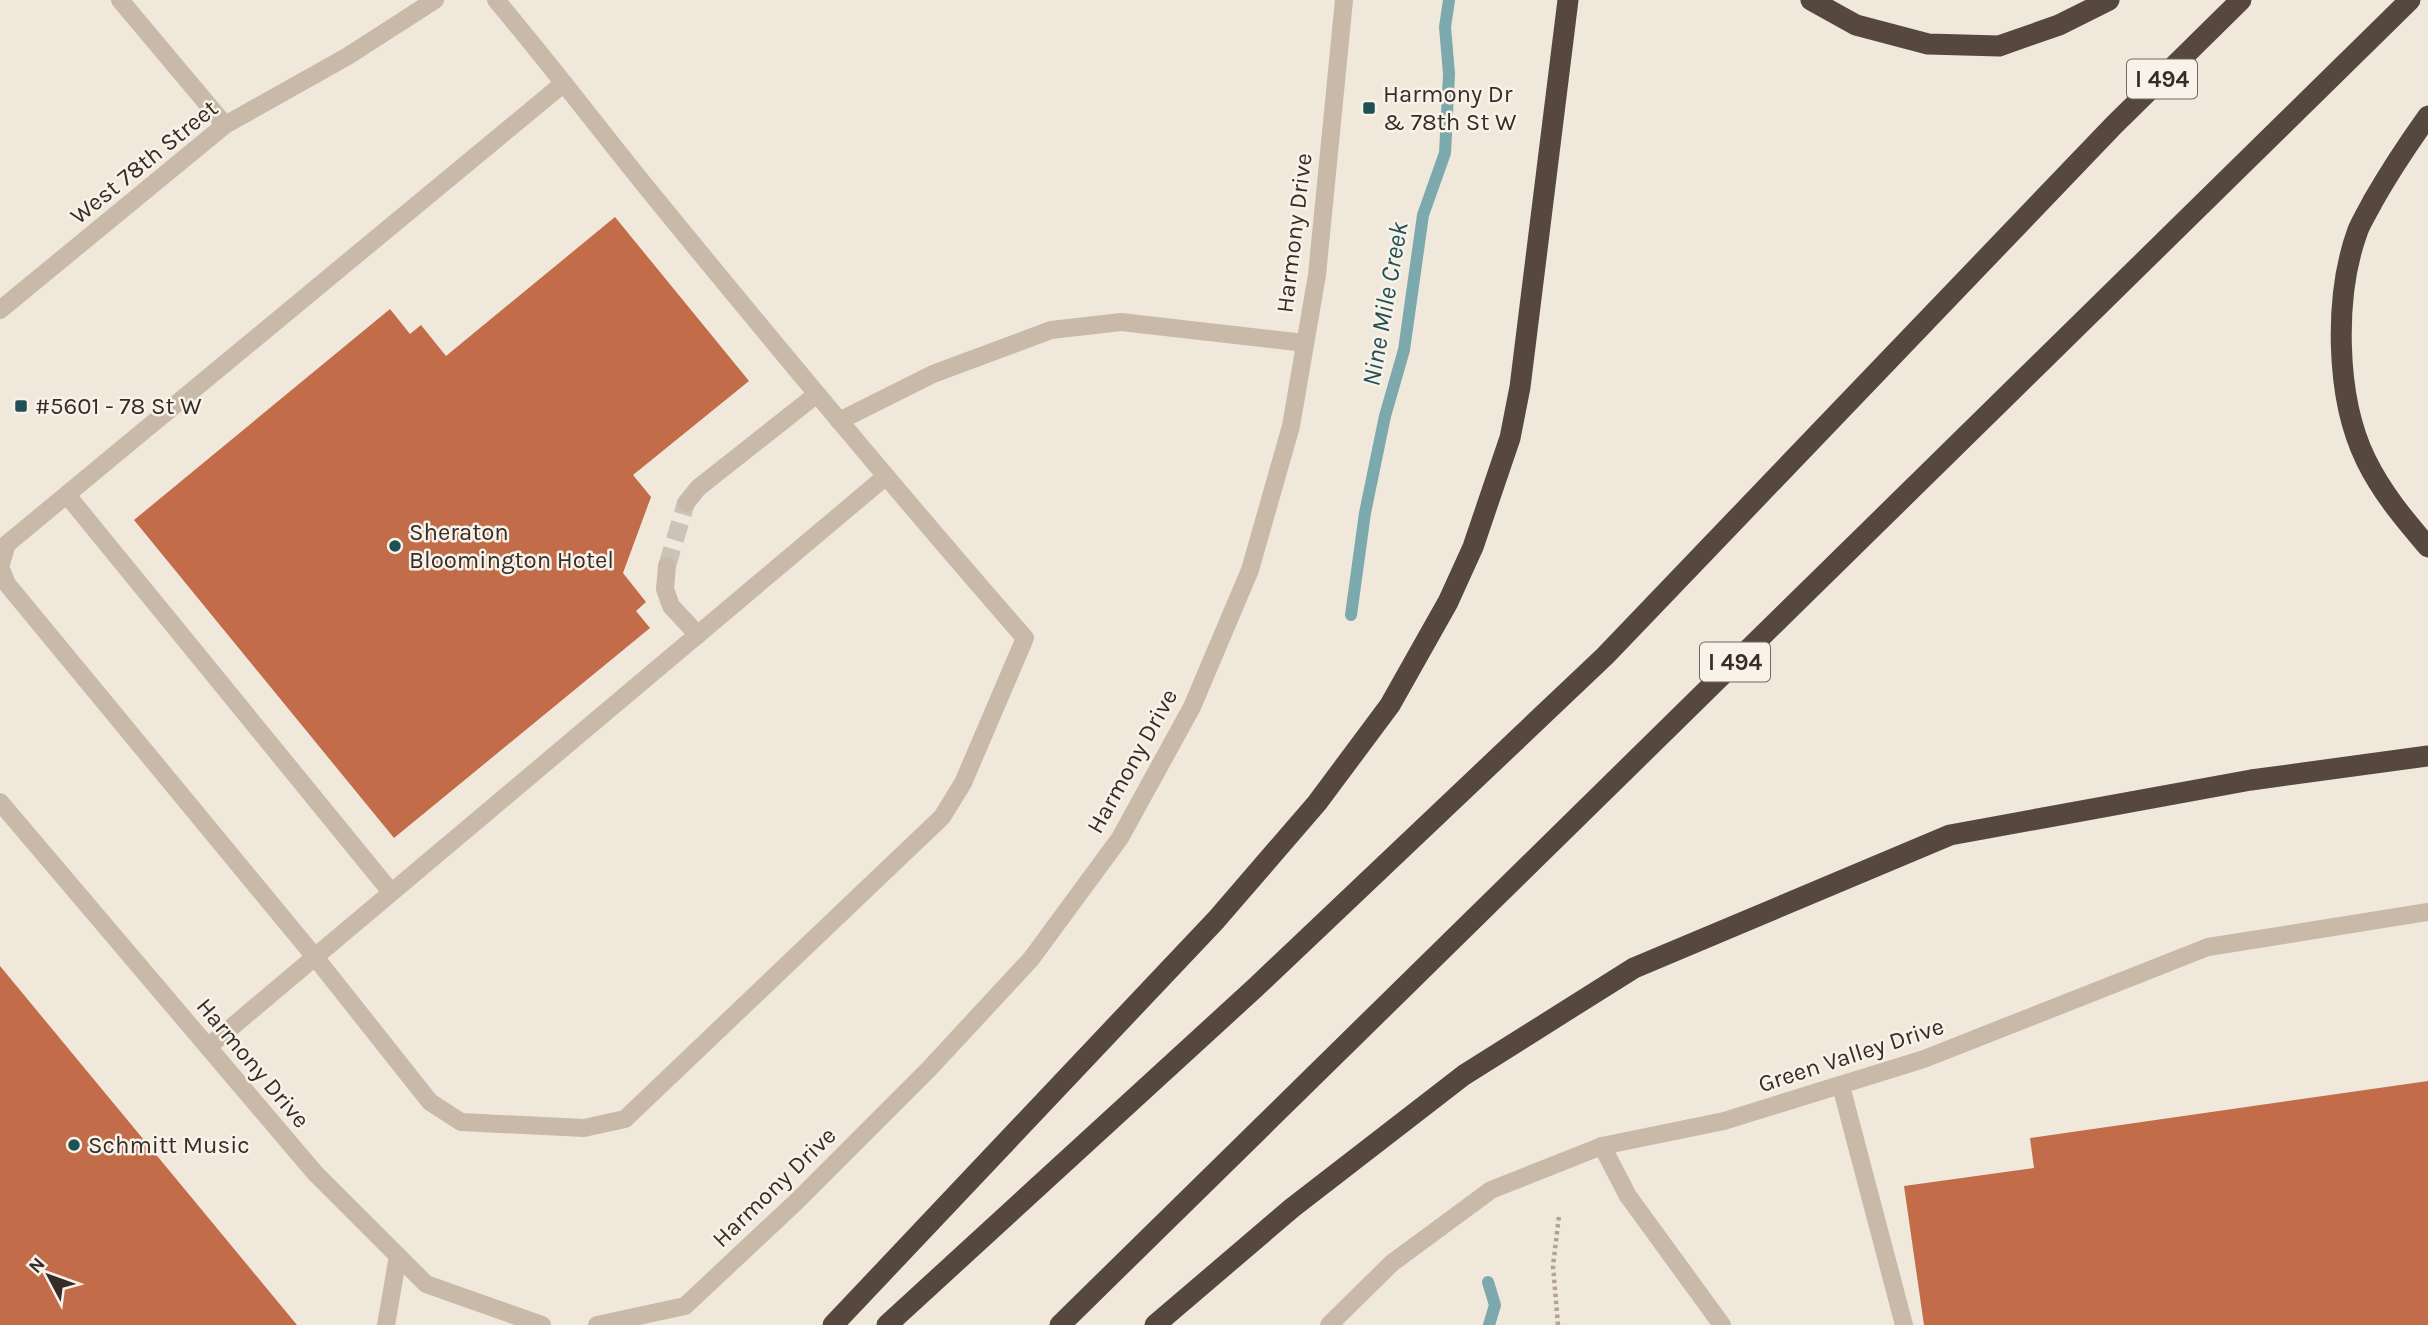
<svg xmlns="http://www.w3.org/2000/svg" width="2428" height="1325" font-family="Karla,sans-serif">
  <rect width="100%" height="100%" fill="#f1e8dc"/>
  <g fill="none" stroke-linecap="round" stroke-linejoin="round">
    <!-- stream -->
    <g stroke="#7ca9ad" stroke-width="12">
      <polyline points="1351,615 1365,513 1385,416 1404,350 1423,215 1445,153 1449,74 1445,27 1449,0"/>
      <polyline points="1488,1282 1495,1305 1489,1325"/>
    </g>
  </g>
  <!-- building -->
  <g fill="#c26c49">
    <polygon points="615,217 749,381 633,475 651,497 623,573 646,602 636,611 650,628 394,838 134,520 390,309 410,334 421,325 446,356"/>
    <polygon points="0,966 297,1325 0,1325"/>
    <polygon points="2428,1081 2428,1325 1924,1325 1904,1186 2034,1168 2030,1138"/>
  </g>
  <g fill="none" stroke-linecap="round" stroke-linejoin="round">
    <!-- minor-tunnel -->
    <polyline stroke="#ccc3b8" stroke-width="18" stroke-dasharray="18 9" stroke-linecap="butt" points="667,566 686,503"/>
    <!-- path -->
    <polyline stroke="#b5a392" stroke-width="4.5" stroke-dasharray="3.5 3.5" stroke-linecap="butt" points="1558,1325 1553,1266 1559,1216"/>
    <!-- minor -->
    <g stroke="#c9b9a8" stroke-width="18">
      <polyline points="120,0 225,125"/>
      <path d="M496,0c55,65 106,133 160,199 121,148 243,295 369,439l-62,145 -21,34 -317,302 -41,9 -123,-6 -31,-20 -115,-145 -308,-373 -7,-17 7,-23 557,-461"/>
      <polyline points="0,310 225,125 348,56 435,0"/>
      <polyline points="839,421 933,374 1051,330 1121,322 1305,343"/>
      <polyline points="67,495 391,892"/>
      <polyline points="686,503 698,488 817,394"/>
      <polyline points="667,566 665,589 671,606 698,635"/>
      <polyline points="0,802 315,1173 426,1284 542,1325"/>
      <polyline points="208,1047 885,477"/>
      <polyline points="1841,1086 1904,1325"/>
      <polyline points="1602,1146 1628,1196 1722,1325"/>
      <polyline points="386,1325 398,1256"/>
      <polyline points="597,1325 685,1306 797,1201 929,1069 1031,959 1120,838 1192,707 1250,570 1291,426 1317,275 1344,0"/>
      <polyline points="1329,1325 1392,1263 1491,1190 1602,1146 1724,1121 1924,1059 2208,947 2428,912"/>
    </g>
    <!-- highway -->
    <g stroke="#56483f" stroke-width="21">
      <polyline points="1811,0 1856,25 1928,44 1999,46 2059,25 2109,0"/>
      <path d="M2428,116c-20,28 -38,55 -55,85 -5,10 -11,19 -15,29 -24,65 -23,167 8,230 16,33 39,60 62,87"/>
      <polyline points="833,1325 1216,920 1317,803 1390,705 1448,602 1473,547 1510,438 1520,387 1568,0"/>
      <polyline points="887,1325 1256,987 1605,656 2114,125 2241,0"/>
      <polyline points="1060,1325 2410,0"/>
      <polyline points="1155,1325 1292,1208 1464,1075 1634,968 1950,835 2251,780 2428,756"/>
    </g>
  </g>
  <!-- markers -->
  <g fill="#1f5056" stroke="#f9f2e8" stroke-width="2.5">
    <rect x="1362" y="101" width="14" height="14" rx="3.5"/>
    <rect x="14" y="399" width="14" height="14" rx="3.5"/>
    <circle cx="395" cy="546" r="7"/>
    <circle cx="74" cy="1145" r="7"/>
  </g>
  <g text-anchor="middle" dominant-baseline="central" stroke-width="5" stroke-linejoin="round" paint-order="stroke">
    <!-- shield labels -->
    <g fill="#f9f2e8" stroke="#706862" stroke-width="2">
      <rect x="2127" y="59.5" width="70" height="39" rx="5"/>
      <rect x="1700" y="642.5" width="70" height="39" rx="5"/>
    </g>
    <g font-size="23" font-weight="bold" fill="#362d28">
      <text x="2162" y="79">I 494</text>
      <text x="1735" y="662">I 494</text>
    </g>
    <!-- poi labels -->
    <g font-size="24" fill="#362d28" stroke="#f9f2e8" text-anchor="start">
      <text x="1383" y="94">Harmony Dr<tspan x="1383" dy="28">&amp; 78th St W</tspan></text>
      <text x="35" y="406">#5601 - 78 St W</text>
      <text x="409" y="532">Sheraton<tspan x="409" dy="28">Bloomington Hotel</tspan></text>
      <text x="88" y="1145">Schmitt Music</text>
    </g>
    <!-- street labels -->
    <g font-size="24" fill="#362d28" stroke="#f9f2e8">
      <text transform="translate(144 162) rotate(-39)">West 78th Street</text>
      <text transform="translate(1294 233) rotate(-83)">Harmony Drive</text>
      <text transform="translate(1132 761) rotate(-61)">Harmony Drive</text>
      <text transform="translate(1851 1055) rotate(-18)">Green Valley Drive</text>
      <text transform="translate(253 1063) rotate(50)">Harmony Drive</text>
      <text transform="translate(774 1187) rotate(-44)">Harmony Drive</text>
    </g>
    <!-- water labels -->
    <g font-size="26" font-style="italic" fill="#1f5056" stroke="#f9f2e8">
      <text transform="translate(1385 304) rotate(-80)">Nine Mile Creek</text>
    </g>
  </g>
  <!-- north arrow -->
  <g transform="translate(49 1276) rotate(311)" stroke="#f9f2e8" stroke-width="5" paint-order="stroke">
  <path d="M0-5L12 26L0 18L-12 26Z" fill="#362d28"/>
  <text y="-10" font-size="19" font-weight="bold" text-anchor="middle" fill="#362d28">N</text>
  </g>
</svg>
